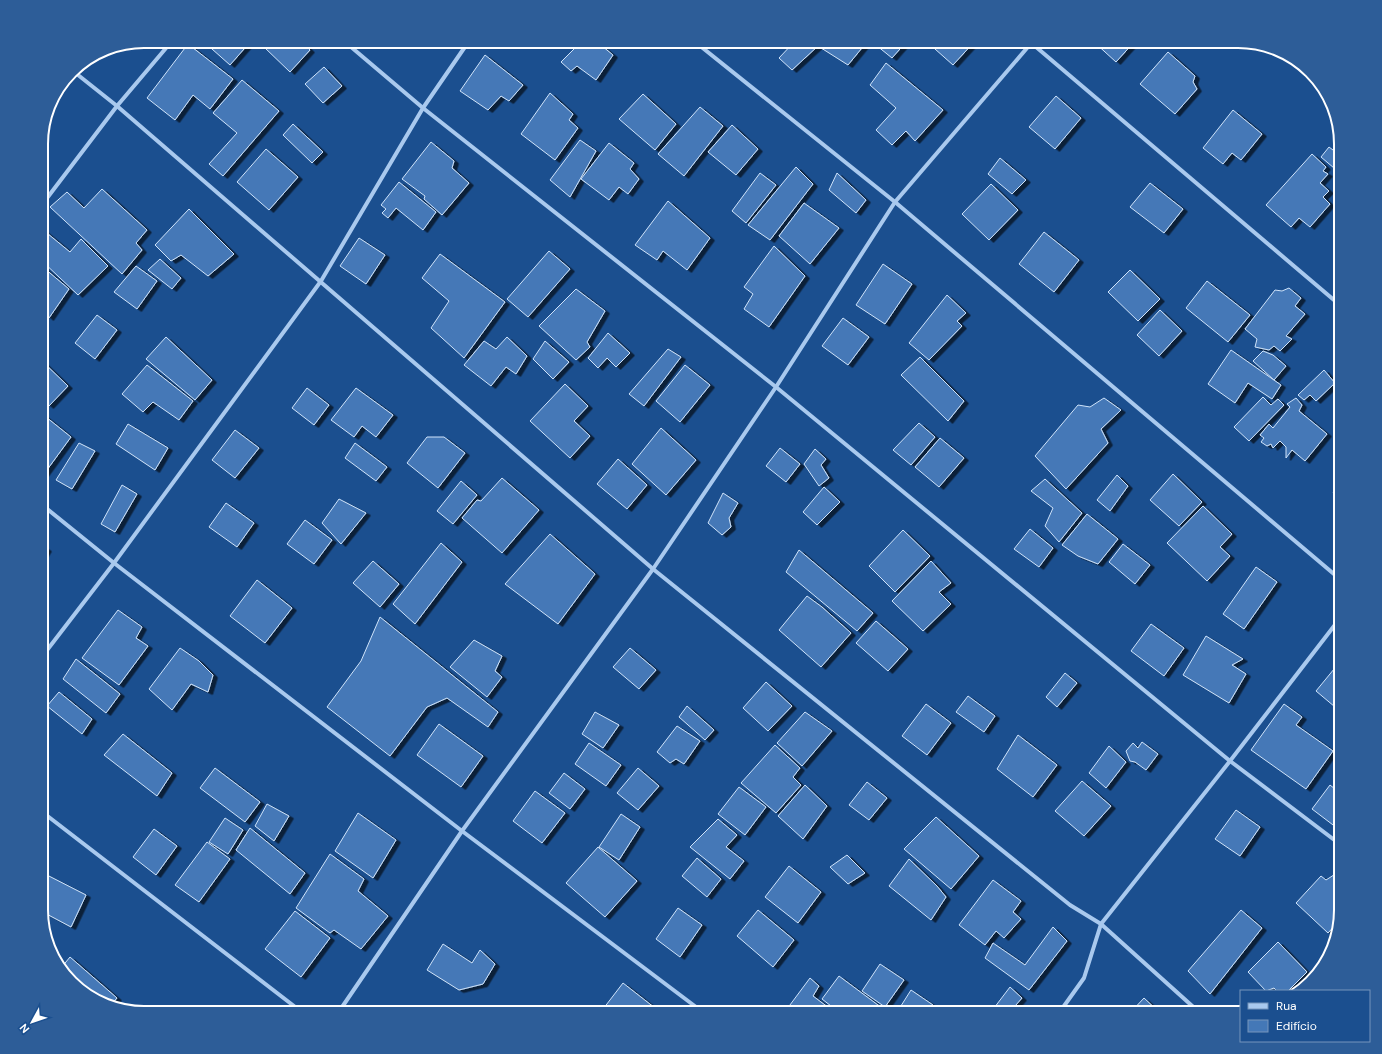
<svg xmlns="http://www.w3.org/2000/svg" width="1382" height="1054" font-family="'DM Sans',sans-serif">
  <defs>
    <filter id="shadow"><feDropShadow dx="4.5" dy="2.5" stdDeviation="0" flood-color="#0009"/></filter>
  </defs>
  <rect width="100%" height="100%" fill="#1b4f8f"/>
  <!-- building -->
  <g fill="#4478b7" stroke="#cfe3fa" filter="url(#shadow)">
    <polygon points="203,41 251,41 230,65"/>
    <polygon points="269,41 301,41 310,50 290,72 264,47"/>
    <polygon points="582,41 596,41 613,55 596,80 577,66 571,71 561,62"/>
    <polygon points="795,41 864,41 866,43 848,65 818,46 792,70 779,58"/>
    <polygon points="871,41 907,41 892,58"/>
    <polygon points="926,41 975,41 953,65"/>
    <polygon points="1093,41 1135,41 1116,62"/>
    <polygon points="188,44 233,79 210,109 193,95 175,120 147,98"/>
    <polygon points="1168,52 1195,76 1193,82 1197,89 1175,114 1140,84"/>
    <polygon points="485,55 523,85 509,101 501,96 488,110 460,91"/>
    <polygon points="886,63 943,110 915,141 906,131 892,145 876,130 896,108 870,85"/>
    <polygon points="324,67 342,86 323,103 305,84"/>
    <polygon points="242,80 279,111 223,176 209,164 237,133 213,113"/>
    <polygon points="550,93 573,114 569,120 578,128 555,160 521,134"/>
    <polygon points="643,94 676,124 655,150 619,119"/>
    <polygon points="1056,96 1081,118 1055,149 1029,127"/>
    <polygon points="700,107 723,126 684,176 658,154"/>
    <polygon points="1233,110 1262,134 1241,160 1232,153 1223,164 1203,148"/>
    <polygon points="293,124 323,152 312,163 283,135"/>
    <polygon points="732,125 758,149 736,175 708,152"/>
    <polygon points="580,140 596,151 570,197 550,180"/>
    <polygon points="431,142 454,161 452,168 469,183 442,215 424,199 425,196 402,179"/>
    <polygon points="609,143 634,163 630,169 639,179 628,194 619,187 609,200 581,179"/>
    <polygon points="1329,147 1341,156 1341,174 1321,157"/>
    <polygon points="266,149 298,177 269,210 237,182"/>
    <polygon points="1312,154 1326,167 1323,171 1328,174 1320,183 1329,191 1323,197 1330,204 1310,227 1299,218 1291,227 1266,205"/>
    <polygon points="1000,158 1026,180 1012,194 988,174"/>
    <polygon points="796,167 813,184 770,240 748,225"/>
    <polygon points="760,173 776,185 746,223 732,211"/>
    <polygon points="837,173 866,200 856,213 829,190"/>
    <polygon points="399,182 436,212 423,230 396,208 388,218 382,213 386,209 381,205"/>
    <polygon points="1150,183 1183,209 1164,233 1130,207"/>
    <polygon points="991,184 1018,210 989,240 962,214"/>
    <polygon points="102,189 147,230 136,243 142,250 122,274 50,207 67,192 84,208"/>
    <polygon points="668,201 710,238 687,270 663,251 657,260 635,245"/>
    <polygon points="804,203 839,228 810,264 779,236"/>
    <polygon points="189,209 234,254 208,276 181,255 171,261 155,245"/>
    <polygon points="41,229 42,229 70,252 81,239 108,266 78,295 41,260"/>
    <polygon points="1044,232 1079,260 1054,292 1019,264"/>
    <polygon points="359,238 385,255 366,284 340,266"/>
    <polygon points="774,246 805,276 769,327 744,309 753,294 744,287"/>
    <polygon points="549,251 570,269 528,317 507,299"/>
    <polygon points="440,254 505,302 464,358 431,328 449,301 422,278"/>
    <polygon points="160,259 181,278 172,289 148,270"/>
    <polygon points="883,264 912,284 885,324 856,305"/>
    <polygon points="136,266 157,281 137,309 114,292"/>
    <polygon points="44,268 69,289 49,318 41,311 41,272"/>
    <polygon points="1130,270 1160,299 1138,321 1108,292"/>
    <polygon points="1207,281 1250,315 1228,342 1186,308"/>
    <polygon points="1289,288 1301,298 1295,306 1305,314 1286,336 1292,339 1280,351 1274,346 1269,350 1255,347 1257,339 1245,329 1275,290 1282,291"/>
    <polygon points="576,289 605,311 587,342 590,347 576,360 539,326"/>
    <polygon points="947,295 966,313 957,321 962,326 929,360 909,343"/>
    <polygon points="1160,310 1182,331 1159,356 1137,335"/>
    <polygon points="97,315 117,330 95,359 75,343"/>
    <polygon points="843,318 869,337 848,365 822,346"/>
    <polygon points="608,333 630,353 616,367 607,358 598,368 588,358"/>
    <polygon points="166,337 212,380 195,400 146,359"/>
    <polygon points="507,337 527,356 516,374 506,367 491,386 464,365 484,341 496,349"/>
    <polygon points="545,341 569,362 553,379 533,359"/>
    <polygon points="668,349 681,357 644,406 629,394"/>
    <polygon points="1231,350 1281,385 1272,399 1248,383 1235,403 1208,384"/>
    <polygon points="1263,351 1273,355 1286,366 1274,380 1253,361"/>
    <polygon points="920,357 964,401 948,421 901,375"/>
    <polygon points="42,361 68,386 49,406 41,399"/>
    <polygon points="147,365 193,401 179,420 153,402 143,412 122,394"/>
    <polygon points="685,365 710,385 680,422 656,401"/>
    <polygon points="1324,370 1335,383 1316,401 1310,395 1304,400 1298,395"/>
    <polygon points="565,384 588,406 574,421 590,436 570,458 530,421"/>
    <polygon points="307,388 329,405 314,425 292,408"/>
    <polygon points="356,388 393,415 376,437 362,426 354,437 331,420"/>
    <polygon points="1263,397 1271,405 1278,399 1284,405 1249,441 1234,427"/>
    <polygon points="1104,398 1121,410 1101,429 1108,443 1066,489 1035,456 1078,405 1090,407"/>
    <polygon points="1296,398 1302,405 1299,411 1327,434 1305,461 1292,450 1286,458 1286,447 1280,441 1273,448 1271,444 1267,446 1261,442 1264,438 1260,435 1269,424 1273,428 1290,407 1287,404"/>
    <polygon points="41,413 71,437 44,474 41,472"/>
    <polygon points="919,423 935,437 911,465 893,450"/>
    <polygon points="128,424 168,448 155,470 116,444"/>
    <polygon points="661,428 696,460 666,495 632,464"/>
    <polygon points="235,430 259,448 235,478 212,460"/>
    <polygon points="427,437 444,437 465,453 438,488 407,463"/>
    <polygon points="940,438 964,458 939,487 915,467"/>
    <polygon points="79,443 95,451 72,489 56,480"/>
    <polygon points="355,443 387,467 376,481 345,458"/>
    <polygon points="780,448 800,464 786,482 766,466"/>
    <polygon points="815,449 826,459 821,465 829,478 819,486 804,464"/>
    <polygon points="618,459 647,485 627,509 597,484"/>
    <polygon points="1173,474 1202,502 1179,526 1150,500"/>
    <polygon points="1117,475 1128,486 1110,511 1097,500"/>
    <polygon points="502,478 539,510 502,553 462,518 477,500 481,501"/>
    <polygon points="1045,479 1082,513 1059,542 1045,526 1053,508 1031,491"/>
    <polygon points="461,481 477,495 453,524 437,511"/>
    <polygon points="1341,482 1341,499 1333,493"/>
    <polygon points="122,485 137,494 115,532 101,524"/>
    <polygon points="824,487 840,502 817,525 803,512"/>
    <polygon points="723,493 738,503 729,518 731,527 722,535 708,523"/>
    <polygon points="339,499 366,513 341,544 322,523"/>
    <polygon points="226,503 254,523 237,547 209,527"/>
    <polygon points="1203,506 1232,534 1220,547 1230,556 1207,581 1167,543"/>
    <polygon points="1087,514 1118,539 1098,564 1078,556 1062,545"/>
    <polygon points="305,520 332,540 314,564 287,544"/>
    <polygon points="1030,529 1053,548 1039,567 1014,549"/>
    <polygon points="903,530 930,556 895,592 869,566"/>
    <polygon points="550,534 595,574 558,624 505,584"/>
    <polygon points="441,543 462,562 415,624 393,604"/>
    <polygon points="1123,544 1150,565 1135,584 1109,562"/>
    <polygon points="41,545 47,549 41,559"/>
    <polygon points="799,550 873,613 857,631 786,572"/>
    <polygon points="373,561 399,584 380,607 353,583"/>
    <polygon points="931,561 951,583 939,592 951,604 923,631 892,601"/>
    <polygon points="1256,567 1277,582 1244,629 1223,614"/>
    <polygon points="257,580 292,608 265,643 230,616"/>
    <polygon points="807,596 822,607 851,633 821,667 779,630"/>
    <polygon points="118,610 142,627 136,638 148,646 119,685 82,658"/>
    <polygon points="380,617 498,712 488,727 447,698 427,707 390,756 327,707 361,661"/>
    <polygon points="876,621 908,649 888,671 856,643"/>
    <polygon points="1151,624 1184,648 1164,676 1131,651"/>
    <polygon points="1206,636 1243,659 1232,665 1246,674 1229,703 1183,675"/>
    <polygon points="474,640 502,656 495,671 502,677 487,697 450,667"/>
    <polygon points="180,648 199,661 213,675 208,692 191,684 172,710 149,689"/>
    <polygon points="630,648 656,670 639,689 613,667"/>
    <polygon points="76,659 120,694 106,713 63,679"/>
    <polygon points="1339,663 1341,665 1341,712 1316,691"/>
    <polygon points="1065,673 1077,683 1057,707 1046,697"/>
    <polygon points="766,682 792,706 768,731 743,708"/>
    <polygon points="59,692 92,719 82,734 47,706"/>
    <polygon points="968,696 995,716 984,732 956,712"/>
    <polygon points="926,704 951,723 927,755 902,736"/>
    <polygon points="1284,704 1302,717 1296,725 1333,751 1306,789 1251,750"/>
    <polygon points="687,706 714,730 705,740 679,717"/>
    <polygon points="595,712 619,725 603,748 582,734"/>
    <polygon points="805,712 832,731 802,766 777,743"/>
    <polygon points="439,724 483,756 461,787 417,755"/>
    <polygon points="677,726 700,741 684,764 676,759 670,763 657,752"/>
    <polygon points="123,734 172,773 157,796 104,755"/>
    <polygon points="1018,735 1057,765 1033,797 997,769"/>
    <polygon points="1142,742 1158,754 1146,770 1135,762 1130,761 1126,751 1133,743 1138,748"/>
    <polygon points="589,743 621,765 606,786 575,764"/>
    <polygon points="775,745 800,768 793,777 801,785 776,813 741,783"/>
    <polygon points="1109,746 1126,762 1106,788 1089,773"/>
    <polygon points="215,768 260,802 245,822 200,788"/>
    <polygon points="638,768 659,786 638,810 617,793"/>
    <polygon points="564,773 585,789 570,809 549,793"/>
    <polygon points="1341,780 1341,831 1312,809 1330,785 1335,789"/>
    <polygon points="1082,781 1111,806 1084,836 1055,811"/>
    <polygon points="867,782 887,798 869,820 849,805"/>
    <polygon points="805,785 827,806 803,839 778,816"/>
    <polygon points="739,787 766,807 745,835 718,814"/>
    <polygon points="535,791 565,813 542,843 513,821"/>
    <polygon points="267,804 289,816 274,841 255,826"/>
    <polygon points="1236,810 1260,827 1240,856 1215,839"/>
    <polygon points="358,813 396,840 373,878 335,851"/>
    <polygon points="621,814 640,827 619,860 599,847"/>
    <polygon points="936,817 979,856 951,889 904,849"/>
    <polygon points="225,818 243,830 228,854 209,842"/>
    <polygon points="718,819 737,835 726,847 744,861 730,879 690,847"/>
    <polygon points="250,828 305,873 290,894 236,850"/>
    <polygon points="154,829 177,846 156,875 133,857"/>
    <polygon points="207,842 230,859 199,902 175,885"/>
    <polygon points="598,847 637,881 605,917 566,883"/>
    <polygon points="330,854 364,879 358,891 388,916 361,949 334,930 330,933 296,908"/>
    <polygon points="847,855 865,873 848,884 830,867"/>
    <polygon points="697,858 721,879 707,897 682,876"/>
    <polygon points="909,859 937,886 946,897 931,920 889,886"/>
    <polygon points="789,866 821,892 798,923 765,897"/>
    <polygon points="1340,871 1341,872 1341,881 1337,885 1341,888 1341,910 1339,921 1328,933 1296,903 1321,876 1326,880"/>
    <polygon points="43,873 86,895 71,927 41,911 41,875"/>
    <polygon points="993,880 1021,901 1013,912 1021,919 1004,938 996,931 985,945 959,925"/>
    <polygon points="678,908 702,925 680,957 656,939"/>
    <polygon points="758,910 794,940 773,967 737,936"/>
    <polygon points="1241,910 1262,928 1210,994 1188,971"/>
    <polygon points="295,911 330,938 301,977 265,949"/>
    <polygon points="1053,927 1067,941 1029,990 985,958 993,943 1025,965"/>
    <polygon points="1278,942 1307,972 1288,991 1277,991 1274,988 1266,991 1248,972"/>
    <polygon points="443,944 472,963 480,950 495,964 483,984 459,990 427,970"/>
    <polygon points="70,957 117,998 109,1007 81,992 61,968"/>
    <polygon points="880,964 904,980 885,1007 862,991"/>
    <polygon points="839,976 882,1008 878,1013 840,1013 822,999"/>
    <polygon points="810,978 819,986 813,996 829,1008 825,1013 784,1013"/>
    <polygon points="623,983 655,1008 651,1013 600,1013"/>
    <polygon points="1010,987 1022,998 1009,1013 992,1013 991,1012"/>
    <polygon points="911,990 933,1005 925,1013 903,1013 899,1009"/>
    <polygon points="1144,998 1160,1013 1130,1013"/>
  </g>
  <g fill="none" stroke-linecap="round" stroke-linejoin="round">
    <!-- minor -->
    <g stroke="#a9c9ee" stroke-width="4">
      <polyline points="344,41 423,108 776,387 1230,761 1341,845"/>
      <polyline points="694,41 895,202 1341,580"/>
      <polyline points="1029,41 1341,306"/>
      <polyline points="73,71 117,106 653,569 1070,905 1101,924 1200,1013"/>
      <polyline points="41,206 117,106 172,41"/>
      <polyline points="41,504 114,563 462,831 704,1013"/>
      <polyline points="41,658 114,563 321,281 423,108 469,41"/>
      <polyline points="41,811 303,1013"/>
      <polyline points="338,1013 462,831 653,569 776,387 895,202 1033,41"/>
      <polyline points="1059,1013 1084,978 1101,924 1230,761 1341,617"/>
    </g>
  </g>
  <!-- crop -->
  <path d="M0 0H1382V1054H0ZM144 48H1238A96 96 0 0 1 1334 144V910A96 96 0 0 1 1238 1006H144A96 96 0 0 1 48 910V144A96 96 0 0 1 144 48Z" fill="#2d5d98" fill-rule="evenodd"/>
  <path fill="none" stroke="#fff" stroke-width="2" d="M144 48H1238A96 96 0 0 1 1334 144V910A96 96 0 0 1 1238 1006H144A96 96 0 0 1 48 910V144A96 96 0 0 1 144 48Z"/>
  <!-- legend -->
  <rect x="1240" y="990" width="130" height="52" fill="#1b4f8f" stroke="#7695bc"/>
  <rect x="1248" y="1003" width="20" height="6" fill="#a9c9ee" stroke="#7695bc"/>
  <text x="1276" y="1010" font-size="12" fill="#ffffff">Rua</text>
  <rect x="1248" y="1020" width="20" height="12" fill="#4478b7" stroke="#7695bc"/>
  <text x="1276" y="1030" font-size="12" fill="#ffffff">Edifício</text>
  <!-- north arrow -->
  <g transform="translate(32 1022) rotate(230)" stroke="#1b4f8f" stroke-width="3" paint-order="stroke">
  <path d="M0-3L7 15L0 10L-7 15Z" fill="#ffffff"/>
  <text y="-6" font-size="11" font-weight="bold" text-anchor="middle" fill="#ffffff">N</text>
  </g>
</svg>
